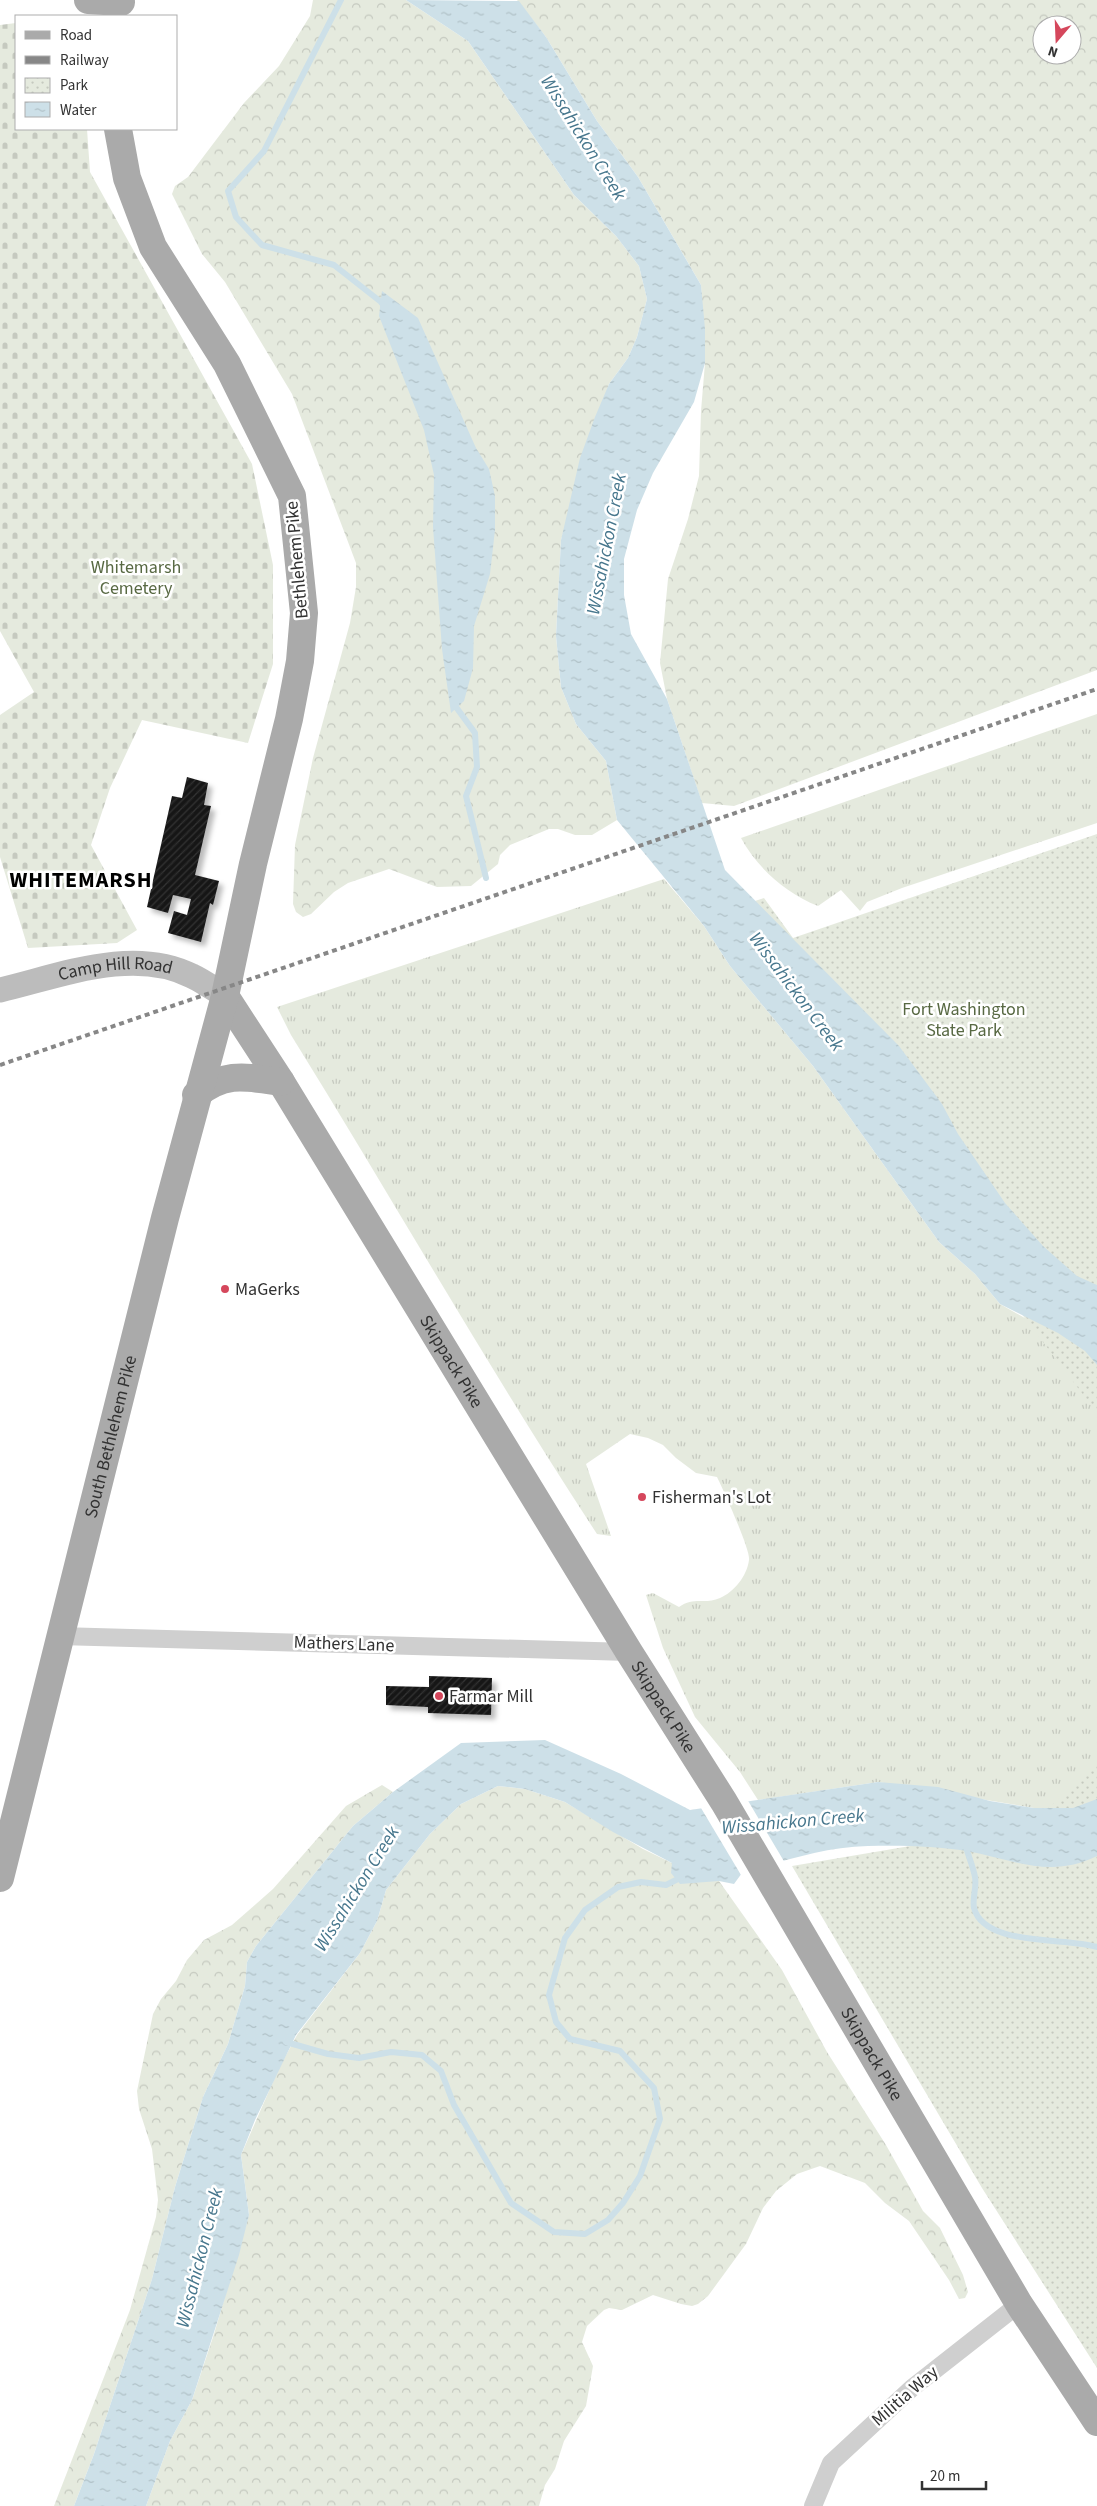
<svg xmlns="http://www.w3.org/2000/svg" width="1097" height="2506" font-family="'Source Sans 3',sans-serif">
  <defs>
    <pattern id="grass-tufts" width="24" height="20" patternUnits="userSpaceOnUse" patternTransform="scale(1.25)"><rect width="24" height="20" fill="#e5eade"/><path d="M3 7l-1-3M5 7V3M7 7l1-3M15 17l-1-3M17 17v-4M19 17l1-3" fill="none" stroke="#c5c9bf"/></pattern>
    <pattern id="forest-crowns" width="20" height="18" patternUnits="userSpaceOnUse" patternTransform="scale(1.25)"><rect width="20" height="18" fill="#e5eade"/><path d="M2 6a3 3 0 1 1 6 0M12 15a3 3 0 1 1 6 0" fill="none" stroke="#c5c9bf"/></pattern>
    <pattern id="cemetery-stones" width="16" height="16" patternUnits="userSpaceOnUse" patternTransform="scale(1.25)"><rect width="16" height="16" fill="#e5eade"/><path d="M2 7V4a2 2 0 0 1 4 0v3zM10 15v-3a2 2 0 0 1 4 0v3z" fill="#c5c9bf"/></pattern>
    <pattern id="park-dots" width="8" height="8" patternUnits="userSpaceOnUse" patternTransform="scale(1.25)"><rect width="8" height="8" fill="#e5eade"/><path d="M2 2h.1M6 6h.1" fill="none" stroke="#c5c9bf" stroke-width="1.8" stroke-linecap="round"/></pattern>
    <pattern id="water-ripples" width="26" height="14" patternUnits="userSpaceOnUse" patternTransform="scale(1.25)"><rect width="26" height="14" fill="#cde0e8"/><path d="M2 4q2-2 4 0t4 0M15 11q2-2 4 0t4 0" fill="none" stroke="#b0c1c7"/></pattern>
    <pattern id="building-hatch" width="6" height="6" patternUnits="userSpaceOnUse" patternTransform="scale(1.25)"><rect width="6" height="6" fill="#191919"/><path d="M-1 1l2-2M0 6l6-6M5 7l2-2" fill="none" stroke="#323232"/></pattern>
    <filter id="shadow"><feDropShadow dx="4.5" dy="4.5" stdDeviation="2.5" flood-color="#0004"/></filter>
  </defs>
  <rect width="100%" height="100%" fill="#fff"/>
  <!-- grass -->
  <g fill="url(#grass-tufts)">
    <path d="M1097,714v109l-195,65 -35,14 -7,9 -19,-21 -23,16c-32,-13 -60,-37 -77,-68z"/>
    <path d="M664,879l40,47 26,40 83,100 126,176 36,32 25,30 30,17 67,44v434l-24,9h-39l-156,-26 -120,18 -18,-28 -45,-55 -32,-69 -17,-53 7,-2 26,14c15,-11 26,-2 41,-9 14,-6 27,-22 29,-38 2,-9 -26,-71 -32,-83l-21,-4 -20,-15 -13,-13 -15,-7 -18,-4 -44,30 25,72 -14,-2c-107,-163 -203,-333 -306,-499l-14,-28z"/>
  </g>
  <!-- forest -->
  <g fill="url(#forest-crowns)" fill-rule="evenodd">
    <polygon points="313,0 406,0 468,41 574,195 616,236 639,266 647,299 637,337 628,358 609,384 561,540 556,636 561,687 576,724 606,761 617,820 592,835 575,835 558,829 549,829 510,845 500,855 498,864 471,886 437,887 389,869 348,883 334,892 311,914 303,917 296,912 293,904 295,845 313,758 350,623 356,587 356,563 292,394 225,282 202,254 172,194 175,186 188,177 244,103 279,66 310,16"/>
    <path d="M517,0h580v670l-363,136 -32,-3 -35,-104 -7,-36 8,-84 20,-60 11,-43 2,-65 4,-48 -4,-78 -63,-108 -41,-56 -51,-84zM1042,25h30v30h-30z"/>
    <polygon points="382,1785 393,1792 353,1826 256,1946 247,1962 245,1986 228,2044 203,2097 175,2187 152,2279 94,2454 74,2506 54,2506 130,2310 156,2217 158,2200 152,2149 139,2109 137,2091 153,2014 161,1999 176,1981 187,1960 204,1940 232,1925 273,1889 346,1806"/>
    <polygon points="498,1786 525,1789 565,1802 643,1849 672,1863 719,1881 782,1970 827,2052 886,2145 923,2211 940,2228 963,2275 968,2292 965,2298 959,2299 949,2280 909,2221 885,2203 865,2183 820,2166 797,2174 776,2191 763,2208 746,2244 708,2296 698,2304 692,2306 681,2304 653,2295 622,2310 609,2308 604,2310 587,2326 582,2342 593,2366 586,2406 564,2441 555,2469 545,2485 539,2506 146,2506 170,2441 192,2400 214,2334 249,2215 241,2155 279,2068 297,2035 360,1953 377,1921 386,1890 430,1834 461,1804"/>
  </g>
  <!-- cemetery -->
  <polygon fill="url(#cemetery-stones)" points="16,23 16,129 87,129 90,172 252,464 273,565 273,664 248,743 142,720 110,788 91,845 137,930 117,943 28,948 0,857 0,715 34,692 0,631 0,25"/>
  <!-- park -->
  <g fill="url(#park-dots)">
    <polygon points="1097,834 1097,1413 877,1124 713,915 764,898 793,938"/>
    <polygon points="1097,1765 1097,2368 982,2188 792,1866 1028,1826"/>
  </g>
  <!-- water -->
  <g fill="url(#water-ripples)">
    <polygon points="406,0 519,1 546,37 597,121 638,177 701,285 705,329 705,363 694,402 653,473 637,510 624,559 624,595 631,634 667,699 725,870 899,1046 942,1104 958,1134 1005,1203 1043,1246 1077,1276 1097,1285 1097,1365 1085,1351 1058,1333 1000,1304 975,1274 939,1242 813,1066 730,966 704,926 617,820 606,761 576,724 561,687 556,636 561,540 580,458 595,417 609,384 628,358 637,337 647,299 639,266 616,236 574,195 468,41"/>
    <polygon points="382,291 418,318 476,448 489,469 495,496 495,530 490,574 474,626 473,668 464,701 451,713 442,649 433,527 434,475 424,430 379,316"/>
    <path d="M545,1740l76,34 69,36 188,-28 60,5 52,14 44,7h39l24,-9v57c-46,23 -83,4 -130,-5 -29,-5 -68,-6 -99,-5 -44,1 -84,15 -126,27l-8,11 -15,-3 -39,3 -9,-11 1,-10 -59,-31 -48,-30 -40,-13 -27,-3 -37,18 -31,30 -44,56 -9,31 -17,32 -64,82 -41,85 -14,35 8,60 -10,40 -47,145 -22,41 -24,65h-72l20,-52 58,-175 23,-92 28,-90 25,-53 17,-58 2,-24 9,-16 97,-120 40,-34 68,-49z"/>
  </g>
  <!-- pier -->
  <polygon fill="#fff" points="747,1799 785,1863 741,1875 701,1808"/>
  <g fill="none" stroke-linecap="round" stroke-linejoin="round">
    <!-- stream -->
    <g stroke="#cde0e8" stroke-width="6">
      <polyline points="341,0 264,151 228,191 236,217 262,245 334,265 381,302 386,309"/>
      <polyline points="456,700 456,707 475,733 477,767 466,796 486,878"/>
      <path d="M965,1844c3,11 8,22 10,33 2,10 -3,21 -1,31 10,39 93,29 123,39"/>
      <polyline points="286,2042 328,2054 359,2058 391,2052 422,2055 441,2071 454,2105 511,2203 554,2232 585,2234 608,2220 623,2203 640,2176 660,2119 654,2088 620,2051 570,2039 556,2022 549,1995 565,1938 585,1910 618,1887 641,1882 666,1885 682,1877"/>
    </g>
  </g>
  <!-- building -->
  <g fill="url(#building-hatch)" filter="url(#shadow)">
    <polygon points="187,777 208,783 204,805 211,806 195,875 219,881 213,905 210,903 201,942 168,933 174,911 187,915 191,899 173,895 168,913 147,907 172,796 182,798"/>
    <polygon points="429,1676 492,1678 491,1715 428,1713 428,1707 386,1705 386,1686 429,1687"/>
  </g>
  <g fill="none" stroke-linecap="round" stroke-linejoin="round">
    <!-- street -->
    <g stroke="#cfcfcf" stroke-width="18">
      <polyline points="59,1636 629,1652"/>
      <polyline points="813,2506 831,2463 912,2388 1019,2304"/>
    </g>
    <!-- secondary -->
    <path stroke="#bcbcbc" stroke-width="25" id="s1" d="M0,990c60,-14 133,-44 192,-14 11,5 22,13 33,20"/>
    <!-- primary -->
    <g stroke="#aaa" stroke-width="28">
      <polyline points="88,0 121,2"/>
      <path id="s2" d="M225,996l56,86 348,570 95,150 295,502 78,118"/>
      <path d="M196,1095c29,-24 50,-18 85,-13"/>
      <path id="s3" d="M0,1878l165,-660 60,-222 28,-132 36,-145 11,-58 4,-48 -12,-117 -65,-132 -74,-117 -26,-69 -9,-49"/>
    </g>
    <!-- rail -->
    <polyline stroke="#878787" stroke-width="4" stroke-dasharray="5 4" stroke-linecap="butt" points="0,1065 1097,689"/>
  </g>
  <!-- markers -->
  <g fill="#d5475c" stroke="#fff" stroke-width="2">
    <circle cx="225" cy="1289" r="5"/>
    <circle cx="642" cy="1497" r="5"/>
    <circle cx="439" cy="1696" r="5"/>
  </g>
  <g text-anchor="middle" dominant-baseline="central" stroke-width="5" stroke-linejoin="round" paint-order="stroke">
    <!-- street labels -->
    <g font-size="18" fill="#323232" stroke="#fff">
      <text transform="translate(297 560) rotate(-95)">Bethlehem Pike</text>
      <text stroke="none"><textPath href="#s1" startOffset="118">Camp Hill Road</textPath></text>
      <text stroke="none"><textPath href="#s2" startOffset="430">Skippack Pike</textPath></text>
      <text stroke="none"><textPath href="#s3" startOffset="455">South Bethlehem Pike</textPath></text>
      <text transform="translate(344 1644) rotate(2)">Mathers Lane</text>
      <text stroke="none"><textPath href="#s2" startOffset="835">Skippack Pike</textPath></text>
      <text stroke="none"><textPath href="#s2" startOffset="1240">Skippack Pike</textPath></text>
      <text transform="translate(905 2396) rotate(-41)">Militia Way</text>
    </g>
    <!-- park labels -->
    <g font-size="18" fill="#586943" stroke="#fff">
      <text x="136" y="567">Whitemarsh<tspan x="136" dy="21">Cemetery</tspan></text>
      <text x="964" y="1009">Fort Washington<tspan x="964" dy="21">State Park</tspan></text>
    </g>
    <!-- poi labels -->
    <g font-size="18" fill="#323232" stroke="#fff" text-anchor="start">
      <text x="235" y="1289">MaGerks</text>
      <text x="652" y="1497">Fisherman's Lot</text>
      <text x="449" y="1696">Farmar Mill</text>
    </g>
    <!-- water labels -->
    <g font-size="19" font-style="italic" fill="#47778d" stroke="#fff">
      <text transform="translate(583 138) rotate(58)">Wissahickon Creek</text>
      <text transform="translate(607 544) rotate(-79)">Wissahickon Creek</text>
      <text transform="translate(796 992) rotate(53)">Wissahickon Creek</text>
      <text transform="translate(793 1822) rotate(-5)">Wissahickon Creek</text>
      <text transform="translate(357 1889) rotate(-58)">Wissahickon Creek</text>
      <text transform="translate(200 2258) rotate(-76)">Wissahickon Creek</text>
    </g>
    <!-- district labels -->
    <g font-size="22" font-weight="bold" letter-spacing="1" fill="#000" stroke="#fff">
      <text x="81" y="880">WHITEMARSH</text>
    </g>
  </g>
  <!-- legend -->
  <rect x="15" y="15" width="162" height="115" fill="#ffffff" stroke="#adadad"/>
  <rect x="25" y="31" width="25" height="8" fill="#aaaaaa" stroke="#adadad"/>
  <text x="60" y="40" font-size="15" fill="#323232">Road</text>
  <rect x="25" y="56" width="25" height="8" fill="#878787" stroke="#adadad"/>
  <text x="60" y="65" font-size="15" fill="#323232">Railway</text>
  <rect x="25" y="78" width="25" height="15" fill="url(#park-dots)" stroke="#adadad"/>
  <text x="60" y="90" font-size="15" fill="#323232">Park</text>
  <rect x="25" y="102" width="25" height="15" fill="url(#water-ripples)" stroke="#adadad"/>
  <text x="60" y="115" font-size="15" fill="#323232">Water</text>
  <!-- north arrow -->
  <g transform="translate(1057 40) rotate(199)"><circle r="24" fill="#ffffff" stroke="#adadad"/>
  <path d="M0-4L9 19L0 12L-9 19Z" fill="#d5475c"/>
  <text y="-8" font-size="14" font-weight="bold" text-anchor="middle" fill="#323232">N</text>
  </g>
  <!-- scale -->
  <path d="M922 2481v8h64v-8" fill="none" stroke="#323232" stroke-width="2.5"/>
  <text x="930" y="2481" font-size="15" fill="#323232" stroke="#ffffff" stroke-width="4" paint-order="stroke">20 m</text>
</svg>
